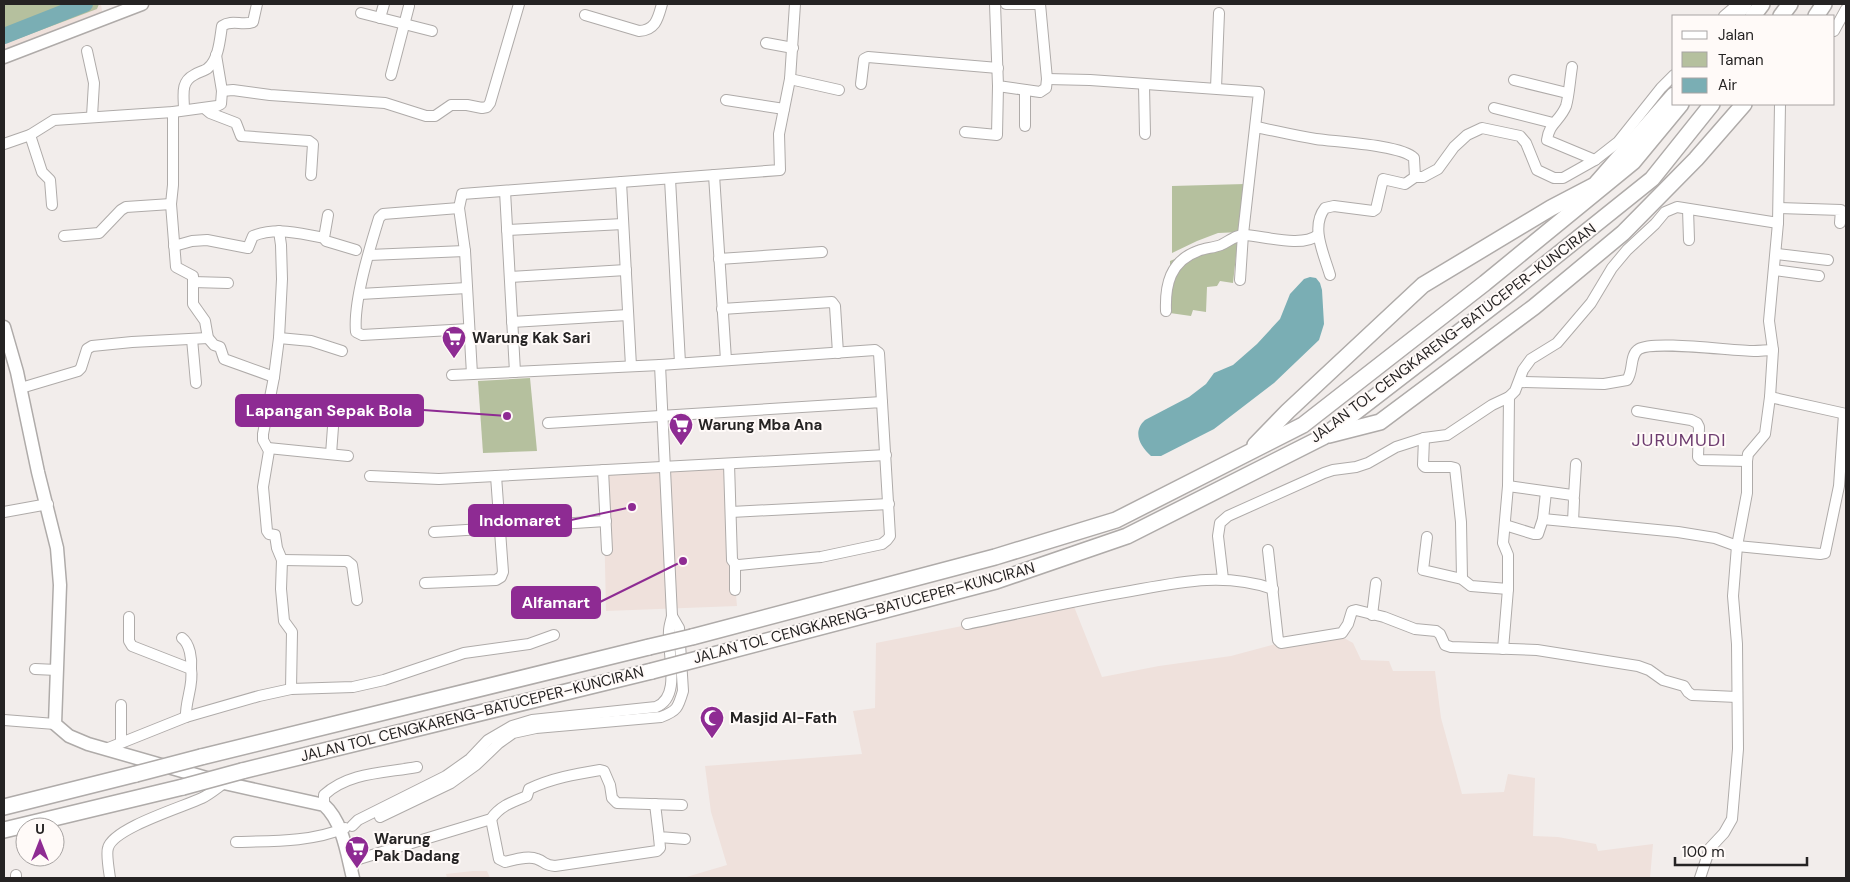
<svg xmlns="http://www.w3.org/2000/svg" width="1850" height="882" font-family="'DM Sans',sans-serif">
  <rect width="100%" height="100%" fill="#f2edeb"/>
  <!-- built -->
  <g fill="#efe1dc">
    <polygon points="4,4 101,4 102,11 101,13 4,52"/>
    <polygon points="725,462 737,606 606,611 603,470"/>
    <polygon points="1073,604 1102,677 1159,666 1231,656 1290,640 1337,634 1353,643 1361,660 1389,661 1393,671 1435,671 1441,718 1462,794 1504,792 1508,774 1535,778 1533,836 1558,837 1596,844 1598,851 1653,844 1650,878 683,878 727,865 711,812 705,766 862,754 853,711 875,708 876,643"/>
    <polygon points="473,871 487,871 490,878 447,878 446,874"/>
  </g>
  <!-- green -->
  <g fill="#b5c09e">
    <polygon points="4,4 99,4 97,9 4,44"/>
    <polygon points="1245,184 1241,232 1218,233 1197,241 1172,253 1172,186"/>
    <polygon points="1238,238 1233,283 1220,281 1217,286 1207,287 1206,312 1193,310 1191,316 1170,313 1170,261 1189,253"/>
    <polygon points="530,378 537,451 483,453 478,381"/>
  </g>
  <!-- water -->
  <path fill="#7aaeb4" d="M1310,277l6,1 4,5 2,7 2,34 -5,16 -45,43 -60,46 -53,27h-10c-11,-10 -19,-24 -6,-36l44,-23 17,-13 8,-11 19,-8 24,-21 23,-25 10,-25 14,-15z"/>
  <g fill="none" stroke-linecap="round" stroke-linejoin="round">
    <!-- river -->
    <polyline stroke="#7aaeb4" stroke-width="16" points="4,36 85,4"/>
    <defs>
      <g id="minor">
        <polyline points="995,4 998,86 1040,92 1046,88 1047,79 1040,4"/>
        <polyline points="1006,4 1040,4"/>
        <polyline points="361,13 432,31"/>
        <path d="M585,15l54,16c17,-1 19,-13 23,-27"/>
        <polyline points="1724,16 1738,4"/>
        <polyline points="380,18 384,4"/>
        <polyline points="1834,31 1846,9"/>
        <polyline points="766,43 793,48"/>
        <polyline points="87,51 94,83 92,116"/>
        <path d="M1572,67c-2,12 -3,29 -6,39 -6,15 -17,17 -19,34l48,20"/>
        <polyline points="391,75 409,6"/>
        <polyline points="790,79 839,90"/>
        <polyline points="1047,79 1090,80 1259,92 1243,234 1240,280"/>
        <polyline points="1514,80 1567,93"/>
        <polyline points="861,84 864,59 868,57 998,68"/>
        <polyline points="1144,85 1145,134"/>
        <polyline points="1216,88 1219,13"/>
        <polyline points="1025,90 1025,126"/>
        <polyline points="222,91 233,90 270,95 385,103 426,116 435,116 451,105 467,105 482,108 487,107 490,103 519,4"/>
        <polyline points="726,100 784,109"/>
        <polyline points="204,108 210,113 236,123 241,136 309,141 313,144 311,175"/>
        <polyline points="1494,108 1553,123"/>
        <path d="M184,110c0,-14 -4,-28 10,-35 4,-3 11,-4 14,-7 11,-9 12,-30 14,-42 10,-7 20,0 31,-4l4,-18"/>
        <polyline points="173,112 173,185 171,204 176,267 193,276 193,304 205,321 208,338 214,345 220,347 224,359 274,377"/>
        <path d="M1256,127c20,4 40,9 60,12 21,3 85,6 98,19l1,19"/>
        <polyline points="965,132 997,135 998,86"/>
        <polyline points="30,135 42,172 50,180 52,205"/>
        <polyline points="4,144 30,135 54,120 173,112 217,106 221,104 222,91 216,55"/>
        <polyline points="714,175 726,360"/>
        <polyline points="670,179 680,363"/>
        <polyline points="621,182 631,366"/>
        <polyline points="505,191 515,372"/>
        <path d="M459,208l-76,6 -4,4c-9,29 -26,84 -23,114l6,3 107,-6"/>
        <polyline points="1779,208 1841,210 1840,223"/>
        <polyline points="1688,209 1689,240"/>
        <polyline points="328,215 324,238 326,241 356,250"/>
        <polyline points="507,230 623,224"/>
        <polyline points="279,231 281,245 282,279 279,338 274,377 263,434 263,440 269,451 263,487 267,531 269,534 275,535 277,548 282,560 281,589 284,621 292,632 291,689"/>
        <polyline points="64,236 99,233 121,210 126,207 171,204"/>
        <path d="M174,246l18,-5 15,-1 41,8 5,-12c23,-9 48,-3 71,2"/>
        <polyline points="1777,254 1828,260"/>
        <polyline points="369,255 465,251"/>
        <polyline points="719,259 822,252"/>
        <polyline points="1774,270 1819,276"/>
        <path d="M1330,275c-6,-21 -20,-48 -5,-67l9,-2 39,5 3,-2 7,-30 22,5 10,-7h8l15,-8 16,-22 13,-12 15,-7 38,8 6,7 11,27 17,8h9l32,-18 23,-18 43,-54 13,-13"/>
        <polyline points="510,277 626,270"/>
        <polyline points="193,282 228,283"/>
        <polyline points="360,294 467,288"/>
        <polyline points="722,309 832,302 835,306 838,353"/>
        <path d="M1166,311c-1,-26 4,-50 32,-60 7,-3 15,-3 23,-6 7,-3 16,-11 24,-10 19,1 57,13 73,0"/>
        <polyline points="512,322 628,315"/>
        <polyline points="279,338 311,341 342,351"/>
        <polyline points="192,339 196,383"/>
        <polyline points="472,374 465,251 459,208 462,194 780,170 779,134 790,79 795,4"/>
        <polyline points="452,375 660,365 875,350 879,353 882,402"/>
        <path d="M1520,382l84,2 23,-4c7,-9 2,-25 12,-31 15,-9 93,2 115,2 6,0 13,-1 19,-1"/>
        <polyline points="21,388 78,371 81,368 87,349 92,346 132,342 208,338"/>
        <polyline points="1770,397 1846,414"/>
        <polyline points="1637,411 1691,420 1697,423 1699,427 1698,457 1701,460 1747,461"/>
        <polyline points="548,423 882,402 890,536 887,540 882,544 821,557 739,565 735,564 732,560 729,464"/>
        <polyline points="1424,438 1423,465 1425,467 1451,467 1455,468 1461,522 1462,579"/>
        <polyline points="268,448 348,456"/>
        <polyline points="331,454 335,400"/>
        <polyline points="603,470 607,550"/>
        <polyline points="370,476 439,479 886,455"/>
        <polyline points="1508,486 1572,495 1574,500 1573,522"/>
        <polyline points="1574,496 1576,464"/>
        <polyline points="4,512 48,504"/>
        <polyline points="731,512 889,504"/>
        <polyline points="1543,519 1678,532 1715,538 1737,546 1820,554 1825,553 1839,486 1844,414"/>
        <polyline points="1505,525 1534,534 1538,534 1543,519 1546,492"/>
        <polyline points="434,532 606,521"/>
        <polyline points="1427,537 1423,570 1462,579 1471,586 1508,589"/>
        <polyline points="1268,550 1278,640 1281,643 1342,633 1348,624 1352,611 1356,610 1384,617 1415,629 1436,631 1440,634 1445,645 1451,647 1537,650 1638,666 1649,670 1663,680 1684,686 1688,692 1692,695 1737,697"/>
        <polyline points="282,560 347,561 352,565 357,600"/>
        <polyline points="735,564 735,590"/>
        <polyline points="1223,579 1218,536 1220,523 1228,516 1324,473 1333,470 1356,467 1368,463 1396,447 1424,438 1447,435 1492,405 1509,397"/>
        <polyline points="425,583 496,580 501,577 503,572 496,476"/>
        <polyline points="1372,615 1376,583"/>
        <path d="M129,617v24l3,5 59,23c3,16 -6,32 -5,48"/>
        <path d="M967,624c54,-11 109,-24 164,-33 49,-9 93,-19 142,-2"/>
        <path d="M182,638c8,6 10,21 9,31"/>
        <polyline points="1503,649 1508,589 1508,555 1503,543 1508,486 1509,397 1515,391 1523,370 1531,359 1557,343 1591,303 1612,268 1627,250 1655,224 1665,212 1677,207 1778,223"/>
        <polyline points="35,669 57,670"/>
        <polyline points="4,720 55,724"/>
        <polyline points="121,741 121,705"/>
        <polyline points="106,749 186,717 259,696 291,689 353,687 384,680 464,653 529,644 554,635"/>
        <polyline points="655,804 659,837 685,839"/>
        <path d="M324,805v-10c25,-23 61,-22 93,-28"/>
        <path d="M380,817l71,-34 25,-18 23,-22 14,-10 23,-5 125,-11c16,-6 17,-9 22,-26l-4,-63 -7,-12"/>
        <path d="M491,819l8,40 6,3c9,-2 23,-7 32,-3 9,3 6,6 18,7l102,-15 3,-3 -1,-11"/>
        <path d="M352,826l6,-6 88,-44 24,-17 18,-19 24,-14 20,-6 124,-13c26,-10 11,-54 13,-76 0,-5 2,-10 3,-15l-12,-251"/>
        <path d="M236,842c36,-1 76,0 109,-14"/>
        <path d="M349,862l142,-43c9,-13 21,-17 36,-23l2,-7c23,-11 47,-15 71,-19l4,1 6,14 2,13 5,5 65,2"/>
        <polyline points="16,875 16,878"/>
        <path d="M110,878c-1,-7 -4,-24 -2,-30 5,-20 75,-41 94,-50 8,-4 15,-10 22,-15"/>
        <polyline points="1700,878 1710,848 1724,833 1732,819 1738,749 1737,644 1733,596 1737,546 1747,493 1747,461 1748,454 1765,434 1770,397 1773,350 1769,321 1778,223 1780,104"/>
      </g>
      <g id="major">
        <polyline points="4,57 142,4"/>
        <path d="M4,327l13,45 21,100 19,76 3,37 -5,139 14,12 19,8 136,39 100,22c19,17 23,49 29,73"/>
      </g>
      <g id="highway">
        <polyline points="1735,16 1744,4"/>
        <polyline points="1753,16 1762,4"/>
        <polyline points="1781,16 1790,4"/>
        <polyline points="1816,16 1824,4"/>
        <polyline points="1329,435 1380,422 1534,307 1623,233 1696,159 1744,104"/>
        <polyline points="1255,445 1288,411 1423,285 1551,208 1595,185 1674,95"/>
        <polyline points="692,637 995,557 1116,520 1303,425 1485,283 1633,162 1681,104"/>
        <polyline points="698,659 996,581 1127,536 1323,437 1506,296 1652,179 1712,104"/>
        <polyline points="201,757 649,647"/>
        <polyline points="242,771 652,671"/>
        <polyline points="4,807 136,774"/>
        <polyline points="4,830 183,787"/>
      </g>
    </defs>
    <!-- minor casing -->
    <use href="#minor" stroke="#afaba9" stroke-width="12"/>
    <!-- major casing -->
    <use href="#major" stroke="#afaba9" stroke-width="15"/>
    <!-- highway casing -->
    <use href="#highway" stroke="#afaba9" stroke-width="18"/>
    <!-- minor -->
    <use href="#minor" stroke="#fff" stroke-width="10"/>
    <!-- major -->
    <use href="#major" stroke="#fff" stroke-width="12"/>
    <!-- highway -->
    <use href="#highway" stroke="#fff" stroke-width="15"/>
    <defs>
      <g id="highway-bridge">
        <polyline points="649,647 692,637"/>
        <polyline points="652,671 698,659"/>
        <polyline points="136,774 201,757"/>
        <polyline points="183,787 242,771"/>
      </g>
    </defs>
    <!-- highway-bridge casing -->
    <use href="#highway-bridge" stroke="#afaba9" stroke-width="18" stroke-linecap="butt"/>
    <!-- highway-bridge -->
    <use href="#highway-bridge" stroke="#fff" stroke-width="15"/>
  </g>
  <!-- icons -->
  <defs>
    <symbol id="supermarket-pin" viewBox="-11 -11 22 30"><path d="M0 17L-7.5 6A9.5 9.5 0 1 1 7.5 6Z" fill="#8e2b93" stroke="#fffaf8"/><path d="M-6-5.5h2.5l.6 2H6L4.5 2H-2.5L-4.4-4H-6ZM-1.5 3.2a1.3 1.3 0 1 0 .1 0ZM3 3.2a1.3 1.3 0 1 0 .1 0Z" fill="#fff"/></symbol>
    <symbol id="mosque-pin" viewBox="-11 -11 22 30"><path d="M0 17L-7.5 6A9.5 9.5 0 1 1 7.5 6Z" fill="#8e2b93" stroke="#fffaf8"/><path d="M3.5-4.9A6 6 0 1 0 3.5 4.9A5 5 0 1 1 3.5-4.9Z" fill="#fff"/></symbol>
  </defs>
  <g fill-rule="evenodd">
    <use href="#supermarket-pin" x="440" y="324" width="28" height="38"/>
    <use href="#supermarket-pin" x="667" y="411" width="28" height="38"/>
    <use href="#mosque-pin" x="698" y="704" width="28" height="38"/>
    <use href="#supermarket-pin" x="343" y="834" width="28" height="38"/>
  </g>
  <g text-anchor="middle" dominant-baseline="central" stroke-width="4" stroke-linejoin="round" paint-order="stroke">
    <!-- street labels -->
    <g font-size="15" fill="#252323" stroke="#fffaf8">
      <text transform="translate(1453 333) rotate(-37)">JALAN TOL CENGKARENG–BATUCEPER–KUNCIRAN</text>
      <text transform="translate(864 613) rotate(-15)">JALAN TOL CENGKARENG–BATUCEPER–KUNCIRAN</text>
      <text transform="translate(472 714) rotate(-14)">JALAN TOL CENGKARENG–BATUCEPER–KUNCIRAN</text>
    </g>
    <!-- poi labels -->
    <g font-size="15" font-weight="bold" fill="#252323" stroke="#fffaf8" text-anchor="start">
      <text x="472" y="338">Warung Kak Sari</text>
      <text x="698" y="425">Warung Mba Ana</text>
      <text x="730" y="718">Masjid Al-Fath</text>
      <text x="374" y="839">Warung<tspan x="374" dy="17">Pak Dadang</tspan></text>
    </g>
    <!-- quarter labels -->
    <g font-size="18" letter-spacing="1" fill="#6d3c6f" stroke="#fffaf8">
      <text x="1679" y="440">JURUMUDI</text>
    </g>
  </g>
  <!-- callouts -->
  <path fill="none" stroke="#8e2b93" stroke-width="2" d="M507 416L423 410M632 507L571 520M683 561L600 602"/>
  <g fill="#8e2b93" stroke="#fffaf8" stroke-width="2">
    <circle cx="507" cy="416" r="5"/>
    <circle cx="632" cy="507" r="5"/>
    <circle cx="683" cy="561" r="5"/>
  </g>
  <g fill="#8e2b93" stroke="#8e2b93" stroke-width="2">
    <rect x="236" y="395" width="187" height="31" rx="5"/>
    <rect x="469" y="505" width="102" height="31" rx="5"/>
    <rect x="512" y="587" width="88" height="31" rx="5"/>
  </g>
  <g font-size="16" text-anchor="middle" font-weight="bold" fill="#fff">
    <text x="329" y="416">Lapangan Sepak Bola</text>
    <text x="520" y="526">Indomaret</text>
    <text x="556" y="608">Alfamart</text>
  </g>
  <!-- border -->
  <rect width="1850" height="882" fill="none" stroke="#252323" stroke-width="10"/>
  <!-- legend -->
  <rect x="1672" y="15" width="162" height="90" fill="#fffaf8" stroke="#a8a4a3"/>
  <rect x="1682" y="31" width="25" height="8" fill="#ffffff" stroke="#a8a4a3"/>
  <text x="1718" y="40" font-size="15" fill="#252323">Jalan</text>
  <rect x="1682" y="52" width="25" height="15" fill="#b5c09e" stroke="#a8a4a3"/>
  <text x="1718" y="65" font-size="15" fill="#252323">Taman</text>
  <rect x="1682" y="78" width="25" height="15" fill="#7aaeb4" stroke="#a8a4a3"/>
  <text x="1718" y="90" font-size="15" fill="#252323">Air</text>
  <!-- north arrow -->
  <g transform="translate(40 842)"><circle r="24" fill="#fffaf8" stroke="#a8a4a3"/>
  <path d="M0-4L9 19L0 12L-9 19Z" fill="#8e2b93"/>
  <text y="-8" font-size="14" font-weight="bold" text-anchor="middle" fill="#252323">U</text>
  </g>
  <!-- scale -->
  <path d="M1675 857v8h132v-8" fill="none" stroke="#252323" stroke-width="2.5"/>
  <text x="1682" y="857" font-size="15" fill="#252323" stroke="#fffaf8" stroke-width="4" paint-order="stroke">100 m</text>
</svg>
